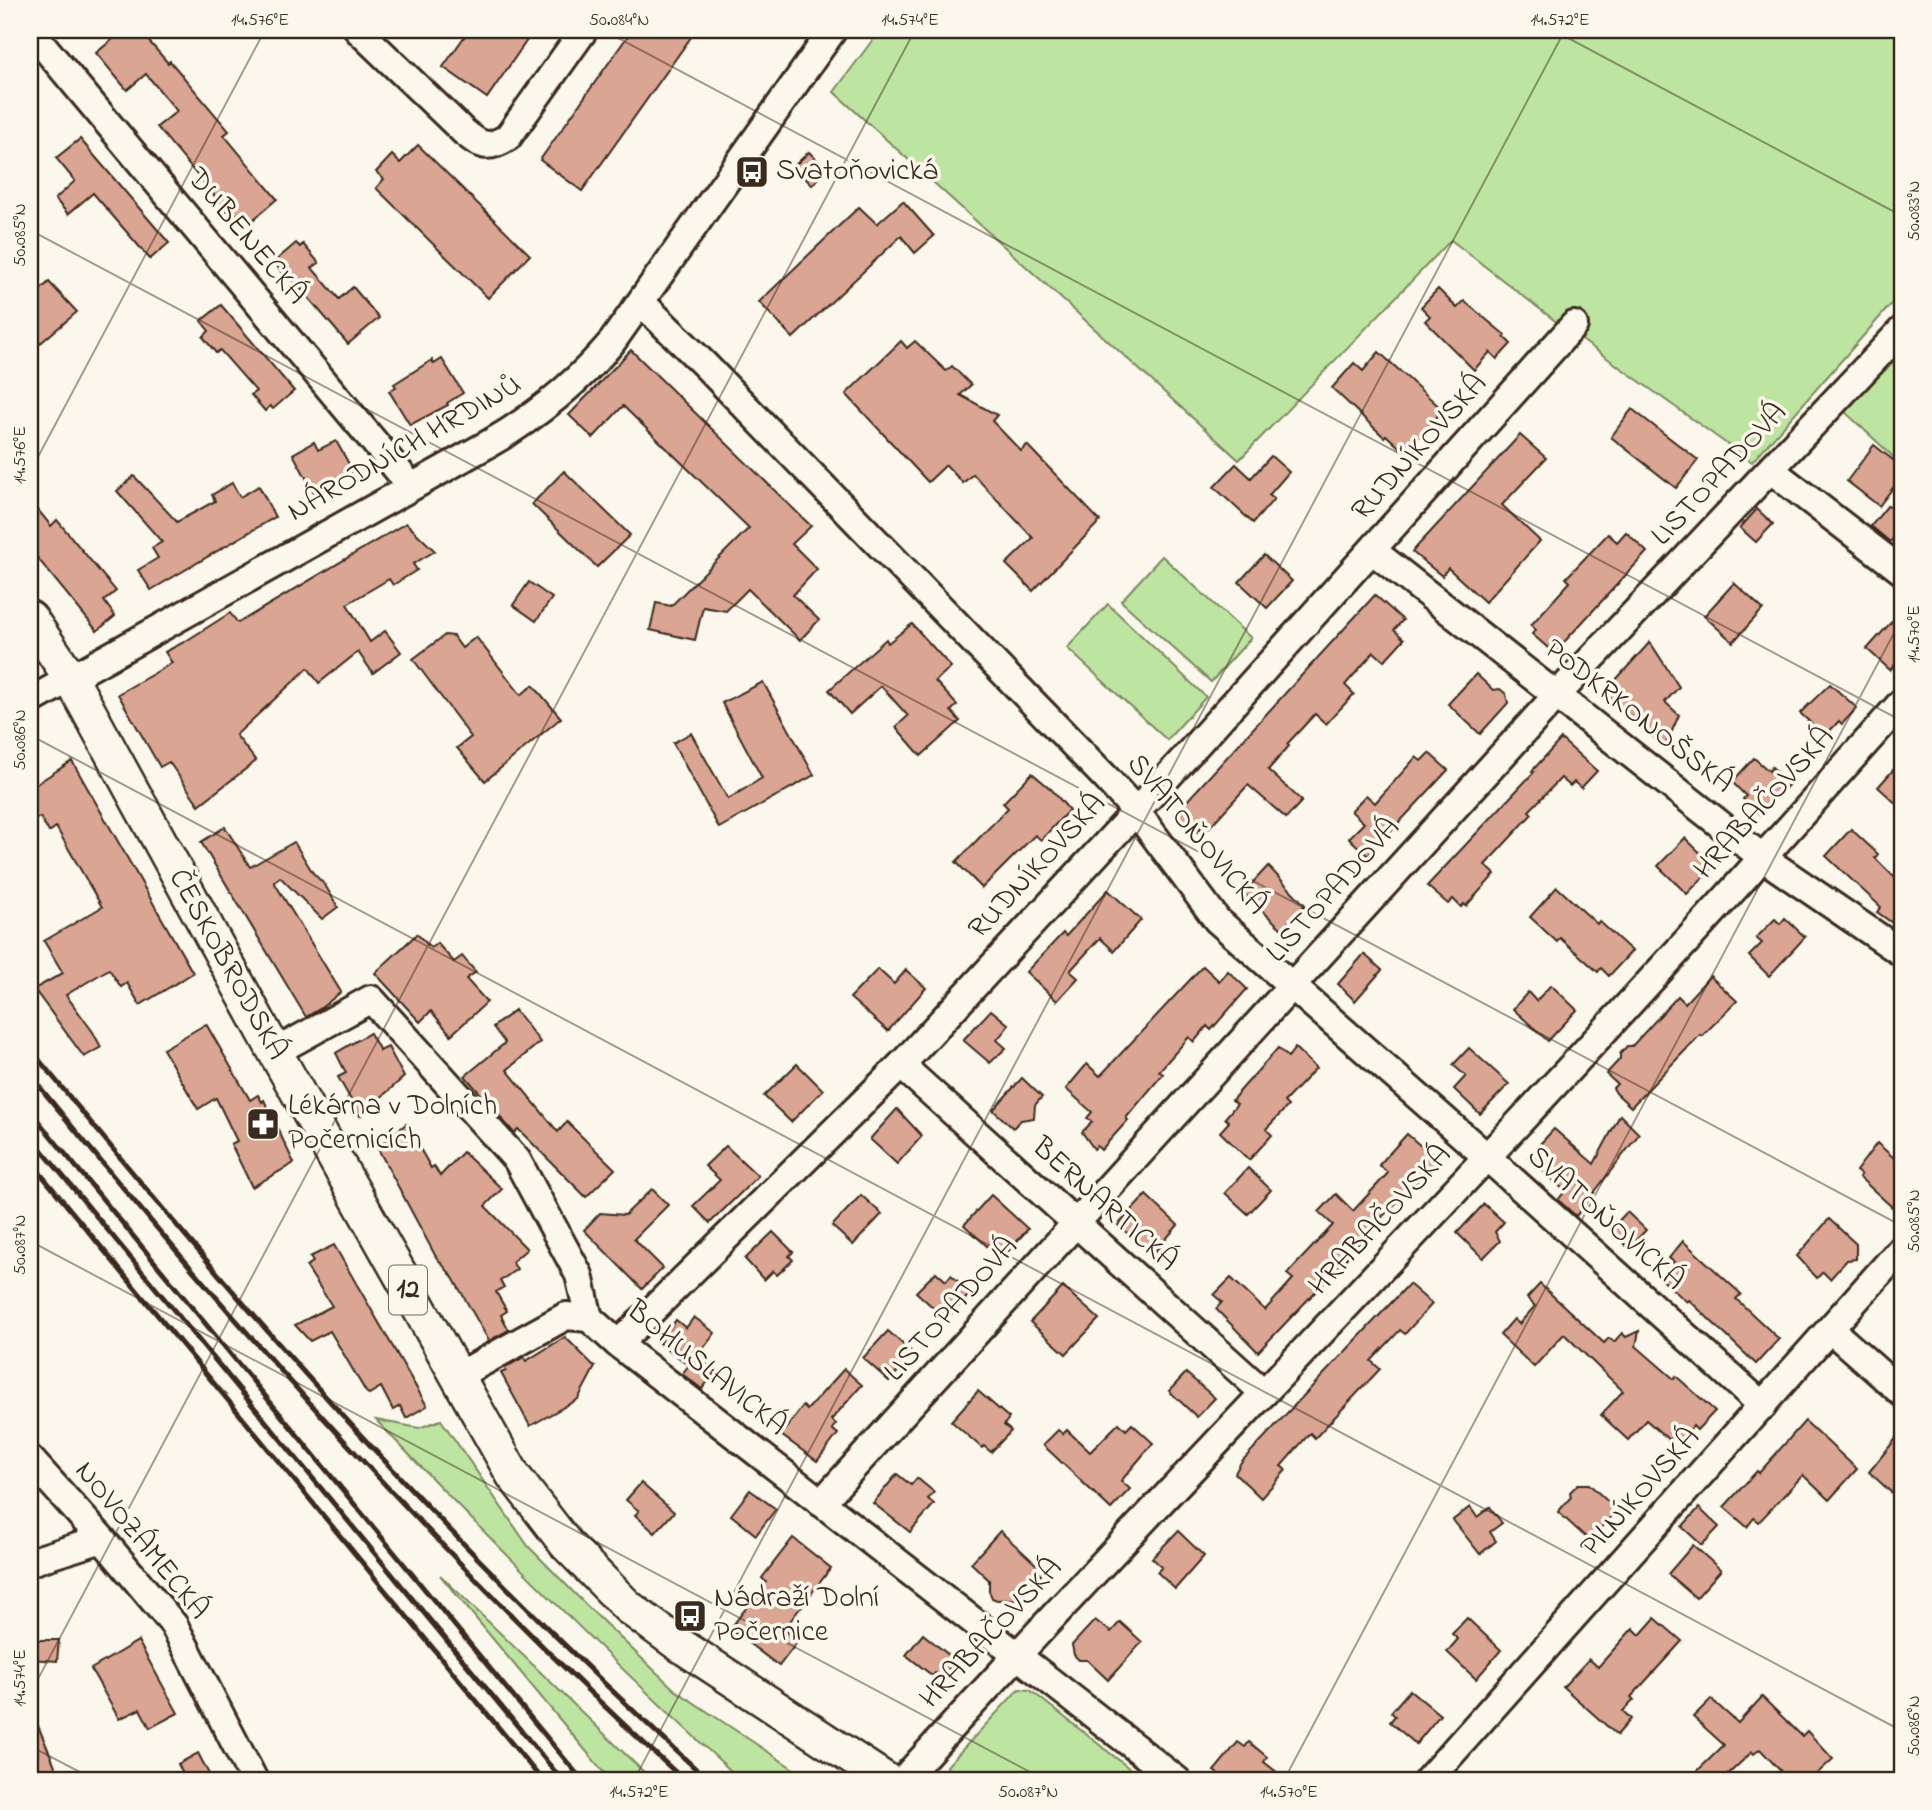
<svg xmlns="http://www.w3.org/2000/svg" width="1932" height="1810" font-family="'Indie Flower',sans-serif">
  <rect width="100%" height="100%" fill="#fbf7ec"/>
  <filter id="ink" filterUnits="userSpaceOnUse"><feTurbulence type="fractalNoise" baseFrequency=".0143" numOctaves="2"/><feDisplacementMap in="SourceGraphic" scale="14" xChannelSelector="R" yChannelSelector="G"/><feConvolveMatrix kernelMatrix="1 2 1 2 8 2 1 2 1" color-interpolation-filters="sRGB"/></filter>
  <g filter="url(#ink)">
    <!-- green -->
    <g fill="#bde5a1" stroke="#7c8860" stroke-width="2">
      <polygon points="880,30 1902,30 1902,292 1752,462 1554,320 1451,240 1239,460 834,92"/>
      <polygon points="1902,348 1902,465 1844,411"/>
      <polygon points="1162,556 1251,638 1211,682 1121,601"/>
      <polygon points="1108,604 1206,697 1167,740 1067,648"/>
      <path d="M376,1420l43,8 22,-8 87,126 63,64 84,80 135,90h-69c-126,-115 -247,-236 -365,-360z"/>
      <polygon points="440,1575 652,1780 610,1780"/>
      <polygon points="1019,1689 1030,1690 1144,1780 950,1780 947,1766"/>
    </g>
    <!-- building -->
    <g fill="#dba593" stroke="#3b2a1e" stroke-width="2">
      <polygon points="124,30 139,30 168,63 170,61 229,131 224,135 277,199 246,226 231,208 227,211 157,127 177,111 146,74 127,90 96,53"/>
      <polygon points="469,30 534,30 487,98 443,67"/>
      <polygon points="632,30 696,30 582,191 540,160"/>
      <polygon points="80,139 169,243 150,259 93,193 68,214 55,199 75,181 56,158"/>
      <polygon points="418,145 530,255 488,298 376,188 384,179 376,172 392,155 400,163"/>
      <polygon points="809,152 827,170 812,185 794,166"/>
      <polygon points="903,201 934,236 915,253 901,236 793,338 759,302 859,207 877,224"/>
      <polygon points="296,243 300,247 303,244 319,263 312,268 339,299 353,287 379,318 348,344 301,289 288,276 286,278 274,262"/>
      <polygon points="49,282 77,312 30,352 30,299"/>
      <polygon points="1438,289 1457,308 1464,301 1505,335 1504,337 1511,344 1497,359 1490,352 1474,370 1425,321 1430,316 1421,307"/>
      <polygon points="221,305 294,391 273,409 270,406 265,411 251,395 256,391 220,350 216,353 203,337 209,331 201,321"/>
      <polygon points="901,341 907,348 915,341 946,371 952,366 971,385 960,395 997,415 992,421 1021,451 1027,445 1100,521 1033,591 1006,564 1033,538 973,474 963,483 946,465 928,482 846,394"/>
      <polygon points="631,350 811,526 792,544 817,569 793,595 819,620 800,640 748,589 726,611 703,607 695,640 650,630 656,603 671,606 749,528 623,406 593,438 569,415"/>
      <polygon points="1379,352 1443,410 1411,446 1406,441 1400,448 1386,435 1384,437 1332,388 1354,363 1363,371"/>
      <polygon points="442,359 463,393 447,403 448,405 410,425 389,391 396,387 394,384 432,360 434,364"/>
      <polygon points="1632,409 1698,460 1676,488 1611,437"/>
      <polygon points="1520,435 1546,458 1502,505 1540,541 1485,602 1448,568 1442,576 1412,552"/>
      <polygon points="336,441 353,471 315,494 293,454 314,442 318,450"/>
      <polygon points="1874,445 1902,467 1902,476 1879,506 1847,481"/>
      <polygon points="1271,456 1289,472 1269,495 1274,499 1253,523 1214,487 1236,464 1251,478"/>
      <polygon points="564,471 630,535 597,567 532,504"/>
      <polygon points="134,476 177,522 215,501 212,495 232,483 240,497 259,486 275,517 151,590 138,570 158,558 152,548 162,542 117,491"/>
      <polygon points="30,500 51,526 57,520 116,591 104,601 115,616 97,631 30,549"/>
      <polygon points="1888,505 1902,517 1902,527 1890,542 1871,526"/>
      <polygon points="1757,509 1773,524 1756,542 1740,528"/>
      <polygon points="406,523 435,551 413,564 417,570 393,585 389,579 347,604 370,642 385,631 401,652 373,673 358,652 319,683 308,668 236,735 256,761 199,805 169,762 160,767 118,694 172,663 165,652 186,641 230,613 238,623"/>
      <polygon points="1626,532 1647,552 1554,653 1532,634 1536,630 1531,625 1570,582 1566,578 1608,534 1617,542"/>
      <polygon points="1264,555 1292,581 1267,608 1239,582"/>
      <polygon points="529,582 552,598 536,621 513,605"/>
      <polygon points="1734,583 1763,609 1733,642 1704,616"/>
      <polygon points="1375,595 1403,620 1394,630 1404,639 1384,661 1374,652 1345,685 1354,694 1326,724 1315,714 1287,744 1289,746 1268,770 1302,801 1286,818 1248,785 1205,832 1200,828 1197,832 1175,814"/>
      <polygon points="1902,610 1902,657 1890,670 1867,649"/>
      <polygon points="912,624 951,667 935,681 957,705 951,711 960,721 921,756 896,727 908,716 881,686 850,714 829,690 886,639 888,643"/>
      <polygon points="445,635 453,636 462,648 476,637 521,695 533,685 561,718 485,781 457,748 471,737 413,659"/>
      <polygon points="1650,642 1679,687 1665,702 1679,715 1665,747 1604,693"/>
      <polygon points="1476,674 1493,690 1500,689 1506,694 1508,703 1480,734 1448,704"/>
      <polygon points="763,682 814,775 719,828 673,743 691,733 728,799 762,778 722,703"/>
      <polygon points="1830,684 1857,708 1842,724 1839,721 1825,736 1800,713"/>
      <polygon points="1561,739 1597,771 1581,788 1574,782 1570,786 1561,778 1529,811 1532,814 1485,865 1495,874 1466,906 1464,904 1461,907 1453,899 1448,904 1427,886 1534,772 1532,771"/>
      <polygon points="1429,753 1448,770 1368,856 1349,838 1364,823 1351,811 1366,795 1375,803 1416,757 1421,761"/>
      <polygon points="1754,758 1769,771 1772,767 1789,784 1761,815 1743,799 1746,796 1732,782"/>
      <polygon points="1902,760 1902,809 1878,787"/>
      <polygon points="72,761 193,973 140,1005 127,983 121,987 109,969 66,995 93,1032 101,1047 84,1057 34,989 63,973 44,941 102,907 56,827 49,832 40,817 30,822 30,788"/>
      <polygon points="1032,773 1052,790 1069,810 1041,840 1035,835 982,888 956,862 1008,808 1003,803"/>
      <polygon points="225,827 250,867 294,842 313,873 325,885 338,907 322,919 280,877 274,882 341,992 321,1008 306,1017 201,842"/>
      <polygon points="1851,829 1878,854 1875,858 1901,884 1902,882 1902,930 1877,912 1881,907 1826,856"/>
      <polygon points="1685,838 1714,866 1687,894 1658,866"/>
      <polygon points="1268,866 1305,905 1282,929 1243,893"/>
      <polygon points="1557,887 1597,924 1599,921 1632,951 1609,976 1601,968 1598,972 1560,938 1557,942 1530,917"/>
      <polygon points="1108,890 1141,920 1114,951 1100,938 1070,971 1078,978 1057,1001 1026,972 1063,933 1066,936"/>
      <polygon points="1785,918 1805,937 1769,976 1749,956 1762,943 1756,938 1775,919 1780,924"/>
      <polygon points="417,934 431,948 437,943 454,962 462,956 476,972 466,979 487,1002 451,1035 431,1011 420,1022 375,973"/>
      <polygon points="1364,954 1382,970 1355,1001 1338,984"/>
      <polygon points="1203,966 1219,981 1228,971 1247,989 1211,1030 1207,1026 1194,1042 1189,1037 1159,1071 1163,1074 1126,1118 1128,1120 1101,1150 1097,1146 1094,1149 1082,1132 1092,1122 1087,1118 1092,1112 1066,1089 1087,1064 1100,1076"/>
      <polygon points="878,969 894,984 906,970 926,988 888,1031 850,998"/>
      <polygon points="1710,976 1737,1001 1702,1036 1700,1035 1631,1107 1616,1093 1613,1088 1617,1084 1606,1074 1620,1059 1620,1054 1627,1046 1632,1046 1678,996 1685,1003"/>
      <polygon points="1551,985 1577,1010 1548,1041 1513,1009 1528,992 1536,1001"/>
      <polygon points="515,1010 540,1042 507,1070 558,1132 567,1122 615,1169 586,1197 518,1129 514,1133 465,1076 505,1043 493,1027"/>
      <polygon points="991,1010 1009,1025 997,1040 1006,1048 990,1063 963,1040"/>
      <polygon points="206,1024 250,1100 258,1095 262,1102 264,1100 294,1163 252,1187 231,1144 237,1141 216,1098 198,1109 163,1049"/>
      <polygon points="370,1033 380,1051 388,1047 404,1077 360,1116 338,1077 346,1073 336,1053"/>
      <polygon points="1278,1048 1288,1057 1295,1048 1316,1068 1284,1102 1288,1106 1266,1129 1272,1135 1249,1160 1220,1132 1229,1122 1225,1118 1237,1104 1232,1100"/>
      <polygon points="1469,1048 1509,1084 1480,1114 1454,1089 1466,1076 1453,1065"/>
      <polygon points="797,1064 823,1090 791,1122 764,1096"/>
      <polygon points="1022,1078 1042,1097 1035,1105 1034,1118 1021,1120 1013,1128 993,1110"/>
      <polygon points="897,1109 922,1136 897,1164 870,1139"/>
      <polygon points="1620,1115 1639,1134 1576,1216 1558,1200 1565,1191 1528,1157 1554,1129 1594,1164"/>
      <polygon points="406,1124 431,1168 434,1166 440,1176 463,1152 502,1189 485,1206 527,1249 512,1262 517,1269 500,1281 504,1287 496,1292 507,1311 501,1315 509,1330 489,1341 452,1276 436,1257 377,1147"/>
      <polygon points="1407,1134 1438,1161 1383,1216 1336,1270 1258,1352 1216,1309 1222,1302 1214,1295 1231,1278 1265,1310 1293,1279 1287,1274 1333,1225 1319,1212 1336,1194 1353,1211 1388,1173 1379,1165"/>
      <polygon points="1877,1143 1902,1165 1902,1196 1892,1207 1859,1177 1861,1175 1856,1171"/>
      <polygon points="726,1146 758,1176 710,1223 693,1206 720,1180 705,1166"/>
      <polygon points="1248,1168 1271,1190 1248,1214 1225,1193"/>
      <polygon points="652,1189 668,1205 634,1239 663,1268 642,1289 584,1230 600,1213 625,1215"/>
      <polygon points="861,1195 882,1214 853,1245 832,1226"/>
      <polygon points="991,1195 1028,1229 1001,1259 964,1225"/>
      <polygon points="1146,1195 1178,1225 1152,1255 1118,1225"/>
      <polygon points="1484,1204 1504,1222 1495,1232 1500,1241 1483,1258 1457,1233"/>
      <polygon points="1627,1212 1646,1230 1629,1248 1610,1230"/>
      <polygon points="1829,1219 1856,1244 1856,1259 1847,1260 1830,1279 1823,1272 1817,1278 1797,1256"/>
      <polygon points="773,1232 793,1252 789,1256 793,1260 777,1275 773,1271 764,1280 745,1259"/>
      <polygon points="1683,1241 1741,1294 1736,1299 1779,1339 1756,1364 1689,1300 1687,1302 1660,1278 1674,1262 1669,1258"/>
      <polygon points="334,1245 427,1406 406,1418 400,1406 393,1410 381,1387 369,1394 366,1392 330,1331 310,1341 295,1325 332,1306 306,1266 313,1262 310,1257"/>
      <polygon points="936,1272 946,1281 951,1275 971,1293 946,1319 916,1292"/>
      <polygon points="1409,1284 1432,1304 1405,1334 1400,1330 1371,1361 1380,1369 1315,1438 1310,1433 1281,1466 1286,1470 1261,1498 1235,1473 1241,1462"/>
      <polygon points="1540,1284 1604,1343 1609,1338 1614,1342 1622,1333 1626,1337 1639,1331 1636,1346 1674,1379 1676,1376 1715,1411 1697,1430 1693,1426 1680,1441 1673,1435 1669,1440 1646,1420 1628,1440 1601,1415 1623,1391 1564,1334 1534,1367 1500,1335 1514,1319 1519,1324 1535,1306 1527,1298"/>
      <polygon points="1063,1287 1099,1319 1066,1354 1030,1322"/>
      <polygon points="694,1317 715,1333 697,1357 716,1371 702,1389 682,1374 689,1365 659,1343 676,1320 686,1328"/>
      <polygon points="888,1331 914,1354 889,1381 863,1358"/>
      <polygon points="565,1337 595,1367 578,1399 530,1426 501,1373 506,1371 505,1368 524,1357 526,1361"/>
      <polygon points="844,1369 862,1385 831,1420 836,1424 832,1429 838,1434 817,1461 781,1435 803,1406 807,1410"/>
      <polygon points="1186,1373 1215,1398 1197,1417 1169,1391"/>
      <polygon points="978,1391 1009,1418 1004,1425 1011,1431 991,1452 984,1446 982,1448 951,1421"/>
      <polygon points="1805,1421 1857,1469 1829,1500 1803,1475 1759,1522 1754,1518 1747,1527 1724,1507 1757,1471 1759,1473"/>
      <polygon points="1119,1423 1126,1430 1132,1424 1153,1443 1121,1481 1130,1489 1111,1509 1043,1445 1058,1430 1063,1434 1067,1430 1090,1452"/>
      <polygon points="1902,1431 1902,1483 1892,1493 1869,1472"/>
      <polygon points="897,1474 911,1485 917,1478 934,1492 928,1499 934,1504 910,1532 873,1503"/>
      <polygon points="641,1483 674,1512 655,1533 635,1515 639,1511 626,1500"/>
      <polygon points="1578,1484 1589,1484 1617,1510 1590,1541 1558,1512 1571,1497 1570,1492"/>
      <polygon points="750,1490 776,1509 756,1535 731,1515"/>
      <polygon points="1470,1507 1477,1517 1490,1507 1502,1523 1490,1532 1496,1541 1480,1554 1453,1520"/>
      <polygon points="1699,1508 1719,1527 1702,1545 1682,1527"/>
      <polygon points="1000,1531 1039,1567 1036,1570 1041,1575 1018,1599 997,1600 992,1598 989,1591 989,1580 971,1563"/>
      <polygon points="1178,1531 1204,1556 1175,1589 1157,1572 1162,1567 1152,1558"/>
      <polygon points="793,1538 831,1568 784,1629 798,1641 779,1666 730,1629 766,1582 762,1578"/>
      <polygon points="1693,1545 1721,1570 1696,1598 1668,1574"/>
      <polygon points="1467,1618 1501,1650 1476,1679 1447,1652 1458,1639 1452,1634"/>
      <polygon points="1655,1618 1682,1641 1631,1697 1634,1700 1623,1711 1631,1719 1617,1735 1563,1687 1589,1659 1598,1667 1633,1628 1640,1635"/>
      <polygon points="1095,1620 1111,1632 1120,1622 1142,1642 1108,1680 1087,1660 1079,1660 1074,1655 1072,1645"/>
      <polygon points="923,1634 956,1661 942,1678 935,1673 933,1676 906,1655"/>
      <polygon points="30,1640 59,1640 57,1661 30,1659"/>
      <polygon points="138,1641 178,1713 150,1728 140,1709 119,1719 91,1669"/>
      <polygon points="1410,1690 1440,1715 1416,1744 1390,1722 1395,1716 1391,1712"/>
      <polygon points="1762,1697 1802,1736 1807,1731 1833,1759 1810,1780 1789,1780 1760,1749 1754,1754 1752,1752 1722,1780 1688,1780 1724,1745 1693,1717 1711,1699 1738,1723"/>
      <polygon points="30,1707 61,1780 30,1780"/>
      <polygon points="1238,1742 1245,1747 1249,1742 1267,1757 1264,1762 1287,1780 1226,1780 1214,1771"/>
      <polygon points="198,1753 212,1780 186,1780 178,1764"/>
    </g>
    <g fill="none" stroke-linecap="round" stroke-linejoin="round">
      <defs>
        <g id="minor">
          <polyline points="30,30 411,486"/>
          <path d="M358,30l106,102c17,14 24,18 44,5l76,-107"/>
          <polyline points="641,302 705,365 1106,778 1135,810 1217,920 1487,1157 1763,1406"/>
          <polyline points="1771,470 1902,571"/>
          <polyline points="1373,551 1763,858 1902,953"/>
          <path d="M30,701l460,-258c47,-27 87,-60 122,-101l221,-312"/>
          <polyline points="275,1052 371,999 517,1160 579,1275 589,1318 618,1344 1177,1780"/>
          <polyline points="901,1065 1264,1393"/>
          <polyline points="1831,1330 1902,1393"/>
          <polyline points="618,1344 901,1065 1153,793 1574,325"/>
          <polyline points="456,1377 566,1316 589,1318"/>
          <polyline points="30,1459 102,1539 174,1625 254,1780"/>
          <polyline points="821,1503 1557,695 1902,330"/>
          <polyline points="30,1562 102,1539"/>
          <path d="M903,1780c190,-210 387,-413 581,-620 142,-151 281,-304 418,-458"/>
          <polyline points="1428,1780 1902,1248"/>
        </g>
        <polyline id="major" points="30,618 70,677 275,1052 513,1475 566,1544 628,1607 677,1643 886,1780"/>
      </defs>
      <!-- minor casing -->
      <use href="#minor" stroke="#3b2a1e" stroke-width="32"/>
      <!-- major casing -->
      <use href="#major" stroke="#3b2a1e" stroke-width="38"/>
      <!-- minor -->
      <use href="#minor" stroke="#fbf7ec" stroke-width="26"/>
      <!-- major -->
      <use href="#major" stroke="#fbf7ec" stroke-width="33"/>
      <!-- rail -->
      <g stroke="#3b2a1e" stroke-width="5">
        <path d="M30,1049c106,128 213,258 326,381 112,122 230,239 352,350"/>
        <path d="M30,1075c202,249 416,489 654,705"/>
        <polyline points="30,1111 582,1780"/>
        <polyline points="30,1136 562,1780"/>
        <polyline points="30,1161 542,1780"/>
      </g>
    </g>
  </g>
  <!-- ticks -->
  <path fill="none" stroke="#3b2a1e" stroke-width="2" stroke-opacity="0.45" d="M603,30l1299,691M1553,30l349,186M30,230l1872,996M30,472l235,-442M30,735l1872,996M30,1241l1015,539M30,1694l885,-1664M30,1746l65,34M634,1780l931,-1750M1284,1780l618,-1162"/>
  <!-- icons -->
  <defs>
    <symbol id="bus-square" viewBox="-11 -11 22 22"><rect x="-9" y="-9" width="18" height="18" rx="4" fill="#3b2a1e" stroke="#fbf7ec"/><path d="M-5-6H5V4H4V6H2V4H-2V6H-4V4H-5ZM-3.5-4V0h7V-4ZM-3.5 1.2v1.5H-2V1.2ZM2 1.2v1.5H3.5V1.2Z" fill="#fff"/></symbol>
    <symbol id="pharmacy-square" viewBox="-11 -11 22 22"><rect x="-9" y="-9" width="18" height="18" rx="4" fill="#3b2a1e" stroke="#fbf7ec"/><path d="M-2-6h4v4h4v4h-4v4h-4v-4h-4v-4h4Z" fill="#fff"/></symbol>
  </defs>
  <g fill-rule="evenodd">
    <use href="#bus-square" x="733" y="153" width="38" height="38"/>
    <use href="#pharmacy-square" x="244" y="1105" width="38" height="38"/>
    <use href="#bus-square" x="671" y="1597" width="38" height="38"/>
  </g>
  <g text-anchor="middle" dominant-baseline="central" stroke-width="7" stroke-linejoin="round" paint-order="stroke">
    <!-- shield labels -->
    <rect fill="#fbf7ec" stroke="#75685c" stroke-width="2" x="389" y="1265.5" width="38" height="49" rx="5"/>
    <g font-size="28" font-weight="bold" fill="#3b2a1e">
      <text x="408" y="1290">12</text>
    </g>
    <!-- poi labels -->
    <g font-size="30" fill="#3b2a1e" stroke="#fbf7ec" text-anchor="start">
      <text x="776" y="172">Svatoňovická</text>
      <text x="288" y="1107">Lékárna v Dolních<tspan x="288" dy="34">Počernicích</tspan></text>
      <text x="714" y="1599">Nádraží Dolní<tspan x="714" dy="34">Počernice</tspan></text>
    </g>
    <!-- street labels -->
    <g font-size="30" fill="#3b2a1e" stroke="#fbf7ec">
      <text transform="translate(246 237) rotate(50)">DUBENECKÁ</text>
      <text transform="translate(1420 448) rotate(-48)">RUDNÍKOVSKÁ</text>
      <text transform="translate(405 449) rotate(-30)">NÁRODNÍCH HRDINŮ</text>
      <text transform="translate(1720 475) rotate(-47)">LISTOPADOVÁ</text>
      <text transform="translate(1638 717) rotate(38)">PODKRKONOŠSKÁ</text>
      <text transform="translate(1765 804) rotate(-48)">HRABAČOVSKÁ</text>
      <text transform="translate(1196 835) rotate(50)">SVATOŇOVICKÁ</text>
      <text transform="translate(1038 867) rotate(-47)">RUDNÍKOVSKÁ</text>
      <text transform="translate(1334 891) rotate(-48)">LISTOPADOVÁ</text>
      <text transform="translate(227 965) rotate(61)">ČESKOBRODSKÁ</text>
      <text transform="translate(1104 1205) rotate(42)">BERNARTICKÁ</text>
      <text transform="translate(1605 1219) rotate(42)">SVATOŇOVICKÁ</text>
      <text transform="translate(1381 1221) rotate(-47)">HRABAČOVSKÁ</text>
      <text transform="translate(952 1310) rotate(-48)">LISTOPADOVÁ</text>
      <text transform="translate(706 1369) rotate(39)">BOHUSLAVICKÁ</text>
      <text transform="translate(1641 1493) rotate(-48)">PILNÍKOVSKÁ</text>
      <text transform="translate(141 1541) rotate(51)">NOVOZÁMECKÁ</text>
      <text transform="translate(992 1634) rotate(-47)">HRABAČOVSKÁ</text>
    </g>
  </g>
  <!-- margin -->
  <rect width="1932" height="1810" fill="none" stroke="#fbf7ec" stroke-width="77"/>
  <rect x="38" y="38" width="1856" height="1734" fill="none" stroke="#3b2a1e" stroke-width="2.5"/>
  <g font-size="18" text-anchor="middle" fill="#3b2a1e">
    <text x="260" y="25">14.576°E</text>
    <text x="619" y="25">50.084°N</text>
    <text x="910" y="25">14.574°E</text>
    <text x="1560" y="25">14.572°E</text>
    <text transform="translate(1913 211) rotate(-90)" y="6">50.083°N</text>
    <text transform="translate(19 235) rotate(-90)" y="6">50.085°N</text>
    <text transform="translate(19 455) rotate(-90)" y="6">14.576°E</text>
    <text transform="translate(1913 634) rotate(-90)" y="6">14.570°E</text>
    <text transform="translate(19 740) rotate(-90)" y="6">50.086°N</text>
    <text transform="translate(1913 1221) rotate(-90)" y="6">50.085°N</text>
    <text transform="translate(19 1245) rotate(-90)" y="6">50.087°N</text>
    <text transform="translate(19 1678) rotate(-90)" y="6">14.574°E</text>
    <text transform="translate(1913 1726) rotate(-90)" y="6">50.086°N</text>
    <text x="639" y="1797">14.572°E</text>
    <text x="1028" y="1797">50.087°N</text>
    <text x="1289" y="1797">14.570°E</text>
  </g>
</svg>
